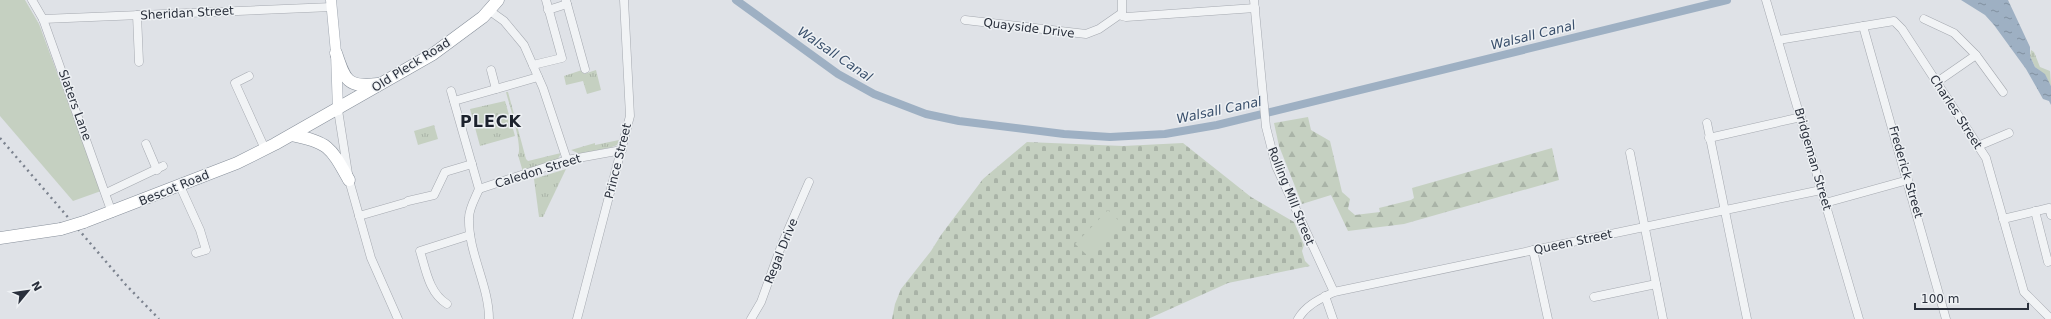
<svg xmlns="http://www.w3.org/2000/svg" width="2051" height="319" font-family="'DejaVu Sans',sans-serif">
  <defs>
    <pattern id="grass-tufts" width="24" height="20" patternUnits="userSpaceOnUse"><rect width="24" height="20" fill="#c5d0c1"/><path d="M3 7l-1-3M5 7V3M7 7l1-3M15 17l-1-3M17 17v-4M19 17l1-3" fill="none" stroke="#a9b3a7"/></pattern>
    <pattern id="forest-firs" width="22" height="20" patternUnits="userSpaceOnUse"><rect width="22" height="20" fill="#c5d0c1"/><path d="M5 1l3.5 6h-7zM16 11l3.5 6h-7z" fill="#a9b3a7"/></pattern>
    <pattern id="cemetery-stones" width="16" height="16" patternUnits="userSpaceOnUse"><rect width="16" height="16" fill="#c5d0c1"/><path d="M2 7V4a2 2 0 0 1 4 0v3zM10 15v-3a2 2 0 0 1 4 0v3z" fill="#a9b3a7"/></pattern>
    <pattern id="water-ripples" width="26" height="14" patternUnits="userSpaceOnUse"><rect width="26" height="14" fill="#9eb0c3"/><path d="M2 4q2-2 4 0t4 0M15 11q2-2 4 0t4 0" fill="none" stroke="#8190a0"/></pattern>
  </defs>
  <rect width="100%" height="100%" fill="#dfe2e7"/>
  <!-- grass -->
  <g fill="url(#grass-tufts)">
    <polygon points="2031,50 2034,52 2040,67 2050,71 2051,86 2045,75 2035,67 2030,56"/>
    <polygon points="582,70 584,74 596,70 601,90 587,94 583,81 566,85 564,76"/>
    <path d="M506,92h2l18,67 2,2 33,-8 -4,8 -34,11 -5,-17c5,-9 -9,-51 -12,-63z"/>
    <polygon points="505,101 515,136 480,146 470,109"/>
    <polygon points="434,125 438,139 418,145 414,131"/>
    <polygon points="619,140 617,145 612,147 580,154 571,150 595,143 595,145"/>
    <polygon points="566,169 543,217 539,217 534,179"/>
  </g>
  <!-- forest -->
  <polygon fill="url(#forest-firs)" points="1308,117 1311,130 1330,141 1342,192 1350,199 1348,209 1355,215 1380,212 1379,208 1411,200 1414,198 1412,188 1552,148 1559,180 1404,224 1348,231 1331,195 1302,204 1279,146 1274,123"/>
  <!-- cemetery -->
  <polygon fill="url(#cemetery-stones)" points="1027,142 1123,146 1183,143 1251,197 1294,222 1304,245 1302,251 1305,261 1310,266 1228,283 1148,319 892,319 895,304 901,289 931,251 941,235 983,179"/>
  <!-- green -->
  <g fill="#c5d0c1">
    <polygon points="0,0 25,0 39,24 101,191 73,201 0,116"/>
    <polygon points="1108,210 1122,224 1089,257 1075,244"/>
  </g>
  <!-- water -->
  <polygon fill="url(#water-ripples)" points="1961,0 2008,0 2030,47 2030,56 2035,67 2045,74 2051,86 2051,105 2049,101 2043,99 2026,69 1994,25 1985,15"/>
  <g fill="none" stroke-linecap="round" stroke-linejoin="round">
    <!-- canal -->
    <polyline stroke="#9eb0c3" stroke-width="8" points="736,0 838,74 874,94 926,114 959,121 1064,134 1110,137 1165,134 1217,125 1727,0"/>
    <defs>
      <g id="minor">
        <polyline points="32,0 43,19 112,213"/>
        <polyline points="1254,0 1266,127 1276,166 1334,292"/>
        <polyline points="1766,0 1859,319"/>
        <polyline points="567,4 585,69"/>
        <polyline points="548,10 567,4 566,1"/>
        <polyline points="490,11 504,21 524,45 543,88 567,160"/>
        <polyline points="1122,13 1122,16 1126,17 1255,8"/>
        <polyline points="137,15 139,62"/>
        <polyline points="43,19 332,7"/>
        <polyline points="1924,19 1954,33 1976,55"/>
        <polyline points="965,20 1086,34 1099,29 1122,13 1122,0"/>
        <polyline points="1863,26 1946,319"/>
        <polyline points="1778,40 1894,21 1902,29 1986,158 2024,292 2048,316"/>
        <polyline points="533,65 562,58 546,0"/>
        <polyline points="491,70 496,89"/>
        <polyline points="249,76 235,83 265,149"/>
        <polyline points="1937,82 1976,55 2003,92"/>
        <polyline points="451,91 479,189"/>
        <polyline points="454,101 538,77"/>
        <polyline points="338,110 349,180 371,258 398,319"/>
        <polyline points="1707,123 1747,319"/>
        <polyline points="1709,138 1801,117"/>
        <polyline points="146,144 157,170"/>
        <polyline points="1978,146 2009,133"/>
        <polyline points="1630,153 1663,319"/>
        <polyline points="180,186 200,230 206,250 196,253"/>
        <polyline points="479,189 567,160 622,150"/>
        <path d="M479,189c-4,10 -10,19 -10,29 -1,35 20,67 20,101"/>
        <polyline points="106,193 163,166"/>
        <polyline points="408,201 434,195 445,172 472,164"/>
        <polyline points="1825,203 1908,180"/>
        <polyline points="2035,211 2048,262 2051,261"/>
        <polyline points="359,216 404,203"/>
        <polyline points="2003,219 2049,208 2051,215"/>
        <polyline points="1533,250 1548,319"/>
        <polyline points="1325,296 1333,319"/>
        <polyline points="1594,297 1656,284"/>
        <path d="M447,304c-18,-11 -21,-34 -27,-53l50,-16"/>
        <polyline points="577,319 630,116 624,0"/>
        <polyline points="751,319 761,302 782,244 809,182"/>
        <path d="M1298,319c8,-14 22,-20 36,-27l487,-102"/>
      </g>
      <polyline id="major" points="331,0 336,53 338,110"/>
      <g id="highway">
        <path d="M336,53c9,27 11,35 42,31"/>
        <path d="M292,135c37,7 39,13 57,45"/>
        <polyline points="84,222 237,163 275,144 433,54 483,17 498,0"/>
        <polyline points="0,238 61,229"/>
      </g>
    </defs>
    <!-- minor casing -->
    <use href="#minor" stroke="#a5a9b0" stroke-width="9"/>
    <!-- major casing -->
    <use href="#major" stroke="#a0a7b1" stroke-width="11"/>
    <!-- highway casing -->
    <use href="#highway" stroke="#88909b" stroke-width="13"/>
    <!-- minor -->
    <use href="#minor" stroke="#f1f3f5" stroke-width="8"/>
    <!-- major -->
    <use href="#major" stroke="#fff" stroke-width="10"/>
    <!-- highway -->
    <use href="#highway" stroke="#fff" stroke-width="12"/>
    <!-- rail -->
    <polyline stroke="#7b828e" stroke-width="2.5" stroke-dasharray="2 4" stroke-linecap="butt" points="0,138 126,285 159,319"/>
    <defs>
      <polyline id="highway-bridge" points="61,229 84,222"/>
    </defs>
    <!-- highway-bridge casing -->
    <use href="#highway-bridge" stroke="#88909b" stroke-width="13" stroke-linecap="butt"/>
    <!-- highway-bridge -->
    <use href="#highway-bridge" stroke="#fff" stroke-width="12"/>
  </g>
  <g text-anchor="middle" dominant-baseline="central" stroke-width="3" stroke-linejoin="round" paint-order="stroke">
    <!-- street labels -->
    <g font-size="12" fill="#2a303c" stroke="#eef1f4">
      <text transform="translate(187 13) rotate(-3)">Sheridan Street</text>
      <text transform="translate(1029 28) rotate(7)">Quayside Drive</text>
      <text transform="translate(411 65) rotate(-32)">Old Pleck Road</text>
      <text transform="translate(75 105) rotate(70)">Slaters Lane</text>
      <text transform="translate(1956 112) rotate(57)">Charles Street</text>
      <text transform="translate(1813 159) rotate(74)">Bridgeman Street</text>
      <text transform="translate(618 161) rotate(-76)">Prince Street</text>
      <text transform="translate(538 171) rotate(-17)">Caledon Street</text>
      <text transform="translate(1906 172) rotate(74)">Frederick Street</text>
      <text transform="translate(174 188) rotate(-22)">Bescot Road</text>
      <text transform="translate(1291 196) rotate(68)">Rolling Mill Street</text>
      <text transform="translate(1573 242) rotate(-12)">Queen Street</text>
      <text transform="translate(781 251) rotate(-68)">Regal Drive</text>
    </g>
    <!-- water labels -->
    <g font-size="13" font-style="italic" fill="#394f6b" stroke="#eef1f4">
      <text transform="translate(1533 35) rotate(-14)">Walsall Canal</text>
      <text transform="translate(835 54) rotate(34)">Walsall Canal</text>
      <text transform="translate(1219 110) rotate(-12)">Walsall Canal</text>
    </g>
    <!-- district labels -->
    <g font-size="16" font-weight="bold" letter-spacing="1" fill="#1c222d" stroke="#eef1f4">
      <text x="491" y="121">PLECK</text>
    </g>
  </g>
  <!-- north arrow -->
  <g transform="translate(28 291) rotate(61)" stroke="#eef1f4" stroke-width="3" paint-order="stroke">
  <path d="M0-3L7 15L0 10L-7 15Z" fill="#2a303c"/>
  <text y="-6" font-size="11" font-weight="bold" text-anchor="middle" fill="#2a303c">N</text>
  </g>
  <!-- scale -->
  <path d="M1915 303v6h113v-6" fill="none" stroke="#2a303c" stroke-width="2"/>
  <text x="1921" y="303" font-size="12" fill="#2a303c" stroke="#eef1f4" stroke-width="3" paint-order="stroke">100 m</text>
</svg>
